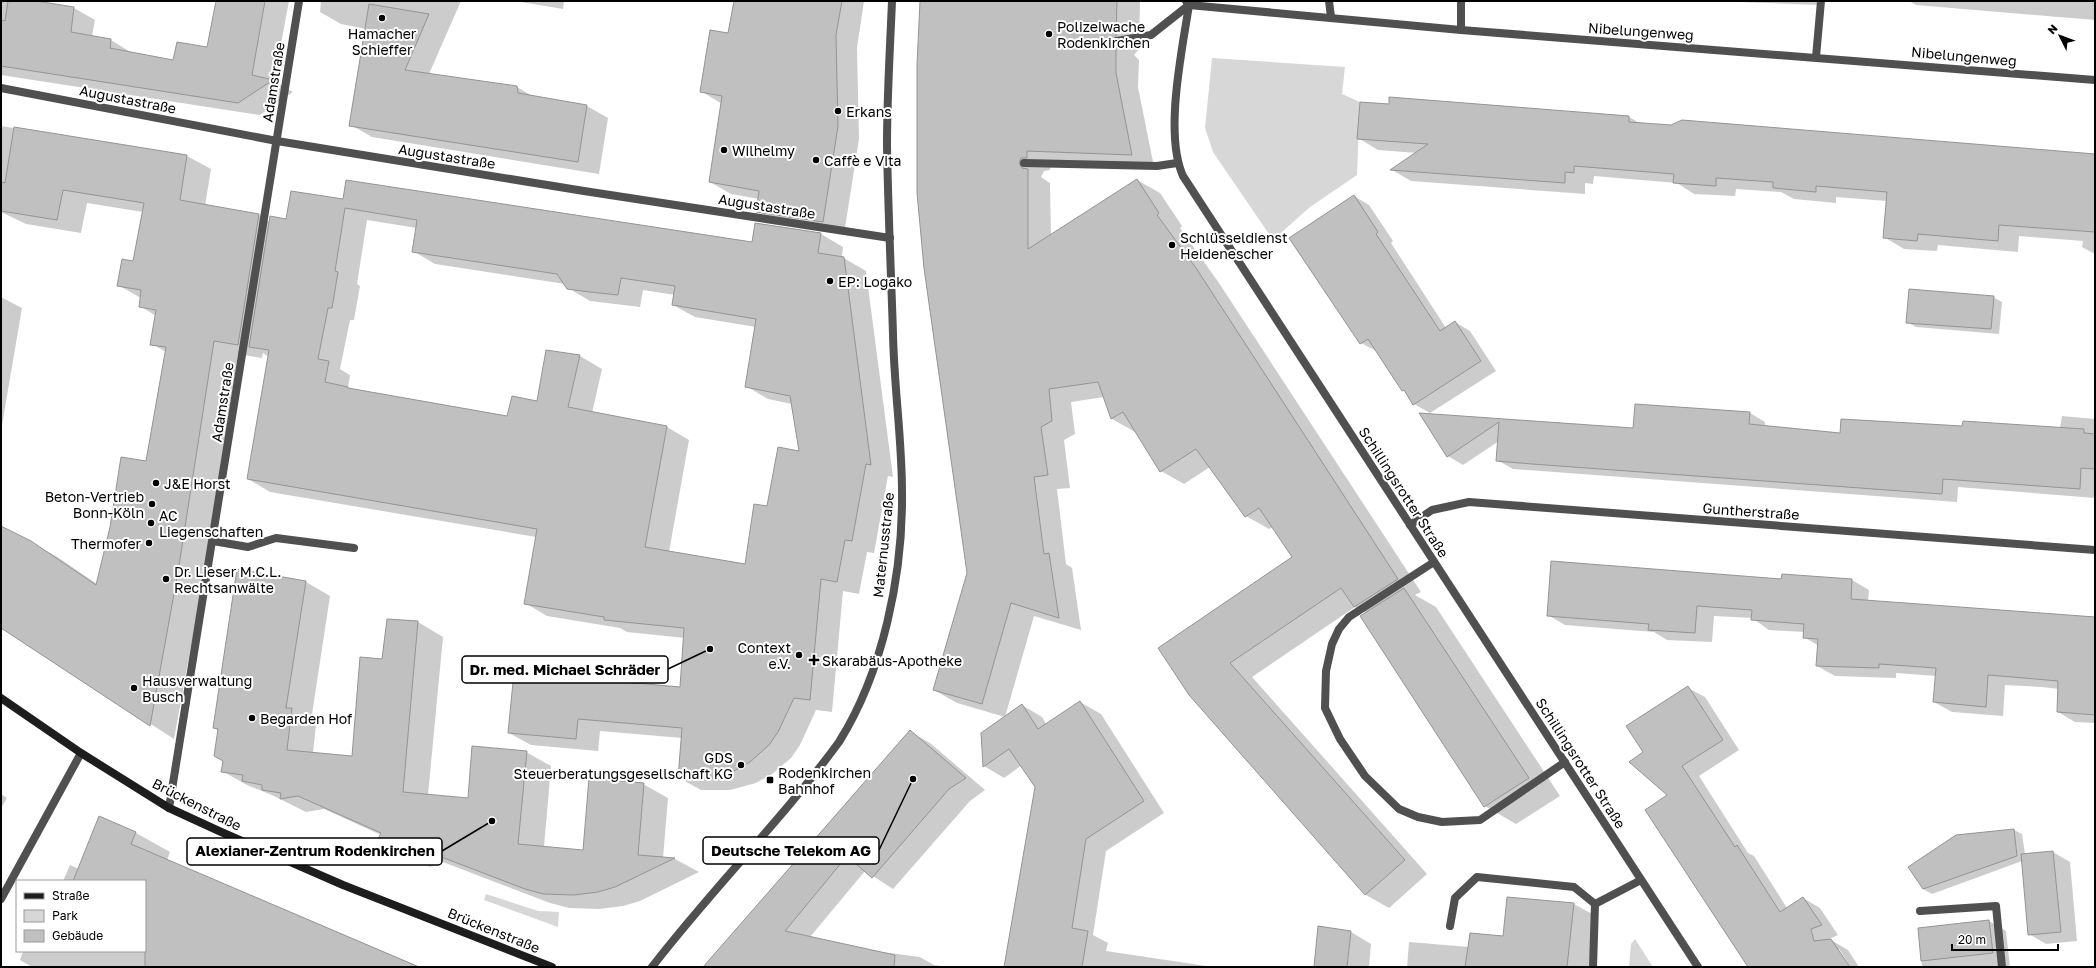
<svg xmlns="http://www.w3.org/2000/svg" width="2096" height="968" font-family="'Golos Text',sans-serif">
  <rect width="100%" height="100%" fill="#fff"/>
  <!-- green -->
  <g fill="#d7d7d7">
    <polygon points="1212,58 1345,67 1342,94 1360,102 1357,175 1310,207 1273,240 1213,152 1205,128"/>
    <polygon points="486,894 538,911 559,912 558,927 484,900"/>
    <polygon points="1635,939 1653,967 1629,967 1631,944"/>
  </g>
  <!-- shadow -->
  <g fill="#0003" fill-rule="evenodd">
    <polygon points="1,1 33,1 74,8 95,20 92,36 111,40 132,53 174,61 208,48 217,1 289,1 274,81 293,92 260,115 1,75"/>
    <polygon points="321,1 461,1 429,74 517,87 534,97 587,106 608,118 599,174 372,137 351,125 366,29 341,24 320,12"/>
    <polygon points="515,1 564,1 563,9"/>
    <polygon points="735,1 864,1 857,48 859,139 844,234 778,223 757,211 759,199 731,194 710,182 722,104 701,91 729,34"/>
    <polygon points="921,1 1140,1 1139,49 1134,55 1139,60 1138,87 1154,167 1050,164 1050,170 1044,171 1041,177 1050,183 1051,236 1137,180 1160,193 1182,226 1180,228 1219,283 1421,592 1415,595 1436,607 1560,796 1516,824 1485,806 1367,613 1355,607 1252,677 1427,874 1389,908 1366,895 1190,694 1293,557 1273,527 1269,529 1246,516 1210,467 1184,484 1161,471 1136,431 1135,432 1112,419 1104,397 1071,402 1075,434 1064,440 1070,488 1057,489 1066,564 1072,568 1081,630 1034,616 1005,717 957,703 934,690 968,573"/>
    <polygon points="1714,1 1820,1 1820,5"/>
    <polygon points="1909,1 2095,1 2095,20 1916,5"/>
    <polygon points="1629,117 1641,124 2095,155 2095,254 2082,247 2083,241 2019,236 2018,252 1938,245 1937,251 1904,249 1884,237 1887,201 1836,197 1836,203 1794,199 1781,192 1736,189 1735,196 1694,194 1677,183 1594,176 1593,184 1585,183 1585,194 1411,181 1392,170 1417,153 1378,150 1358,138"/>
    <path d="M1,126l186,30 24,13 -6,37 54,9 11,7 17,-2 57,-20 409,43 2,-19 66,10 22,13 -1,10 24,14 27,206 -5,-1 -14,77 -7,-1 -8,42 -16,-3 -11,121 -16,-2 -16,35 -9,13 -19,16 -16,9 -26,7h-29l-22,-12 3,-40 -82,-7 -2,20 -67,-6 -22,-12 172,-45 4,-50 -58,-6 -7,-4 -73,-12 -22,-13 11,-66 -266,-45 -22,-13 21,-122 -6,-4 -1,5 -24,-4 -36,232 -28,153 -173,-112v-99l55,28 41,28 50,-122 19,-110 -14,-8 4,-28 -16,-10 1,-8 -23,-13 15,-23 10,-50 -56,-9 -6,30 -55,-9 -25,-12zM367,220l50,8 -4,23 22,13 130,20 3,4 22,13 50,6 3,-17 32,5 -2,10 22,12 61,10 -10,59 22,13 24,5 8,48 -32,56 -23,57 -76,-13 20,-112 -22,-13 -75,-14 10,-44 -22,-13 -33,-5 -9,51 -30,15 -160,-29 2,-13 -10,-6 10,-49h4l6,-34 -3,-2z"/>
    <polygon points="1354,196 1369,205 1393,241 1391,243 1446,328 1455,322 1470,331 1496,371 1430,413 1414,404 1378,352 1361,343"/>
    <polygon points="1,297 22,308 1,431"/>
    <polygon points="1993,297 2002,302 1999,334 1916,327 1907,322"/>
    <polygon points="1636,405 1750,413 1765,422 1765,426 1841,434 1963,428 2060,428 2062,416 2095,419 2095,498 1958,487 1957,502 1513,469 1497,460 1499,441 1463,465 1448,456 1420,414 1634,429"/>
    <polygon points="1782,580 1852,580 1869,590 1868,601 2095,618 2095,723 2075,722 2058,712 2059,689 2042,687 2005,685 2003,716 1952,712 1934,702 1936,676 1896,673 1896,678 1835,676 1817,666 1819,646 1804,637 1804,632 1769,630 1752,618 1714,616 1712,642 1667,640 1654,632 1565,625 1548,615"/>
    <polygon points="306,582 330,596 311,721 316,724 313,753 352,757 383,660 388,620 418,622 443,637 428,795 469,799 526,752 551,766 544,847 584,851 643,784 668,798 663,858 675,859 699,872 640,901 623,906 599,909 569,908 550,903 435,859 431,867 403,855 379,840 381,835 324,809 306,812 274,796 247,785 222,771 224,761 219,731 214,728"/>
    <path d="M1688,688l17,9 34,53 -40,26 49,77 6,3 33,52 16,-10 17,10 18,27 -13,6 6,-1 17,10 11,17h-110l-81,-172 -23,-42zM1837,949h2l9,14 -2,1z"/>
    <polygon points="1080,702 1101,714 1164,813 1106,851 1093,935 1108,943 1106,951 1213,967 1005,967 1036,787 1022,765 1004,778 984,766 1022,705 1042,717 1047,725"/>
    <polygon points="910,732 930,743 985,790 970,801 893,889 865,871 810,937 866,950 920,957 934,965 947,967 704,967"/>
    <polygon points="1,794 7,798 1,808"/>
    <polygon points="2014,830 2022,834 2025,854 2053,852 2070,862 2077,941 2046,944 2029,934 2022,861 1932,894 1923,889"/>
    <polygon points="136,833 170,852 167,860 420,967 32,967 20,960 23,951 145,951 145,881 63,881 70,865 79,869"/>
    <polygon points="1574,904 1594,915 1589,967 1407,967 1409,942 1469,947 1504,937"/>
    <polygon points="1989,921 2006,931 2010,967 1922,967 1919,929"/>
    <polygon points="1351,932 1371,944 1369,967 1315,967"/>
  </g>
  <!-- building -->
  <g fill="#c0c0c0" stroke="#949494" fill-rule="evenodd">
    <polygon points="8,1 36,1 74,7 71,32 111,39 110,48 173,60 177,42 207,47 216,1 265,1 252,75 273,80 238,103 1,66 1,20 5,21"/>
    <polygon points="734,1 842,1 836,35 838,126 823,222 756,212 759,191 709,182 722,96 700,92 710,30 728,33"/>
    <polygon points="920,1 1117,1 1116,36 1112,42 1116,46 1116,73 1132,155 1027,151 1027,158 1021,158 1019,163 1022,168 1028,169 1028,249 1137,179 1159,213 1157,215 1196,268 1398,579 1354,607 1341,588 1230,663 1405,860 1365,895 1189,695 1158,648 1292,557 1259,508 1245,517 1196,449 1160,472 1123,412 1111,419 1098,382 1049,389 1052,421 1041,427 1048,475 1034,477 1044,554 1049,553 1059,618 1011,603 982,704 933,690 967,573 924,268 917,193 917,65"/>
    <polygon points="369,4 429,14 405,70 517,86 518,93 587,105 578,162 349,126"/>
    <polygon points="1389,97 1629,116 1629,122 1671,125 1682,120 2095,154 2095,232 1999,225 1998,241 1918,234 1917,241 1883,238 1887,192 1816,186 1816,192 1773,188 1773,182 1716,178 1716,186 1673,183 1674,174 1574,166 1574,173 1565,172 1565,183 1390,170 1428,144 1357,139 1360,102 1389,104"/>
    <polygon points="14,127 187,155 180,200 259,214 238,345 214,341 178,572 150,726 1,628 1,526 31,541 96,585 110,527 121,457 146,461 166,347 150,345 156,310 139,307 141,290 117,286 122,259 133,261 144,203 63,190 57,220 1,211 1,182 5,183"/>
    <path d="M346,180l406,62 3,-19 66,10 -3,20 26,4 27,208 -5,-1 -14,77 -7,-1 -8,42 -16,-3 -11,121 -16,-2 -16,34 -9,13 -19,17 -16,9 -20,6 -36,1 4,-50 -104,-9 -2,20 -68,-6 6,-61 166,15 4,-59 -80,-8v-3l-80,-13 13,-75 -290,-50 22,-129 -20,-3 21,-131 16,3 5,-28 52,8zM345,208l72,12 -5,32 145,22 10,15 23,3 28,3 3,-17 54,8 -3,19 84,14 -11,68 45,9 9,55 -21,-4 -11,59 -13,-2 -9,60 -100,-17 22,-121 -99,-19 12,-52 -34,-5 -9,51 -25,-5 -5,20 -159,-28v-1l-23,-5 4,-21 -11,-2 10,-51h4l6,-36 -3,-1z"/>
    <polygon points="1354,195 1378,232 1376,234 1440,331 1455,321 1481,361 1413,405 1404,390 1402,391 1368,339 1360,344 1289,238"/>
    <polygon points="1909,289 1994,296 1991,329 1906,323"/>
    <polygon points="1635,404 1750,412 1749,424 1840,433 1841,419 1962,426 1963,421 2084,429 2084,433 2095,434 2095,469 2081,468 2080,489 1943,479 1942,494 1532,464 1496,461 1499,422 1447,457 1419,413 1633,428"/>
    <polygon points="1551,561 1781,579 1782,574 1852,579 1851,599 2095,617 2095,715 2057,712 2058,681 2024,678 1988,675 1986,707 1933,702 1936,668 1879,664 1879,668 1816,666 1818,639 1803,638 1804,624 1751,620 1752,610 1697,606 1695,633 1648,630 1649,624 1547,616"/>
    <polygon points="237,569 306,581 286,708 292,708 287,750 352,756 360,657 382,659 387,619 418,621 403,792 468,798 472,746 527,751 518,844 583,850 589,778 644,783 638,855 675,858 615,887 598,892 574,895 543,894 525,889 410,845 406,854 377,841 381,833 298,796 280,799 281,793 262,790 262,785 242,781 243,775 221,772 223,761 214,756 218,729 213,728"/>
    <polygon points="1404,588 1529,778 1484,807 1360,616"/>
    <polygon points="1688,686 1723,740 1682,766 1735,847 1737,845 1780,912 1803,897 1822,925 1811,929 1814,941 1831,939 1850,967 1748,967 1645,810 1667,795 1629,762 1643,752 1626,726"/>
    <polygon points="1080,701 1144,801 1086,839 1072,928 1088,931 1082,967 1004,967 1035,787 1009,749 983,767 981,733 1022,704 1038,729"/>
    <polygon points="910,730 966,778 949,789 872,878 847,856 785,931 895,955 894,967 703,967"/>
    <polygon points="99,816 136,832 131,844 419,967 145,967 145,881 73,881"/>
    <polygon points="2014,829 2017,856 1923,889 1908,867 1956,835"/>
    <polygon points="2053,851 2061,932 2028,935 2021,854"/>
    <polygon points="1507,897 1574,903 1567,967 1465,967 1470,933 1503,936"/>
    <polygon points="1989,920 1993,953 1921,961 1918,928"/>
    <polygon points="1318,926 1351,931 1347,967 1314,967"/>
  </g>
  <g fill="none" stroke-linecap="round" stroke-linejoin="round">
    <!-- service -->
    <g stroke="#505050" stroke-width="8">
      <polyline points="1329,1 1331,17"/>
      <polyline points="1117,41 1151,35 1189,5"/>
      <polyline points="1816,57 1821,1"/>
      <polyline points="1024,163 1157,166 1177,163"/>
      <polyline points="213,541 248,547 276,538 354,548"/>
      <polyline points="1434,562 1349,617 1339,629 1332,644 1326,671 1325,708 1340,739 1365,776 1399,809 1418,817 1442,822 1480,820 1565,762"/>
      <polyline points="1,899 81,753"/>
      <polyline points="1920,911 1996,906 2002,967"/>
      <polyline points="1450,926 1455,898 1477,877 1574,887 1595,904"/>
      <polyline points="1593,967 1595,904 1641,880"/>
    </g>
    <!-- minor -->
    <g stroke="#505050" stroke-width="8">
      <polyline points="1186,1 1189,5 1461,30 2095,80"/>
      <polyline points="1461,1 1461,30"/>
      <path d="M1189,5c-7,46 -25,129 -6,171l515,791"/>
      <polyline points="1,88 277,141 584,191 890,238"/>
      <polyline points="1410,525 1432,510 1469,502 2095,550"/>
      <polyline points="169,808 299,1"/>
    </g>
    <!-- tertiary -->
    <path stroke="#505050" stroke-width="8" d="M652,967c59,-77 129,-146 187,-225 44,-70 64,-167 63,-250 0,-53 -8,-105 -9,-158 -2,-63 -5,-126 -6,-189 0,-48 3,-96 5,-144"/>
    <!-- secondary -->
    <polyline stroke="#1d1d1d" stroke-width="8" points="1,698 81,753 169,808 219,831 343,885 552,967"/>
  </g>
  <!-- markers -->
  <g fill="#000" stroke="#fff" stroke-width="1.5">
    <circle cx="382" cy="18" r="4"/>
    <circle cx="1049" cy="34" r="4"/>
    <circle cx="838" cy="111" r="4"/>
    <circle cx="724" cy="150" r="4"/>
    <circle cx="816" cy="160" r="4"/>
    <circle cx="1172" cy="245" r="4"/>
    <circle cx="830" cy="281" r="4"/>
    <circle cx="156" cy="483" r="4"/>
    <circle cx="152" cy="504" r="4"/>
    <circle cx="151" cy="523" r="4"/>
    <circle cx="149" cy="543" r="4"/>
    <circle cx="166" cy="579" r="4"/>
    <circle cx="799" cy="655" r="4"/>
    <path d="M812 654h4v4h4v4h-4v4h-4v-4h-4v-4h4z"/>
    <circle cx="134" cy="688" r="4"/>
    <circle cx="252" cy="718" r="4"/>
    <circle cx="741" cy="765" r="4"/>
    <rect x="766" y="776" width="8" height="8" rx="2"/>
  </g>
  <g text-anchor="middle" dominant-baseline="central" stroke-width="4" stroke-linejoin="round" paint-order="stroke">
    <!-- poi labels -->
    <g font-size="14" fill="#000" stroke="#fff" text-anchor="start">
      <text x="1057" y="26">Polizeiwache<tspan x="1057" dy="16">Rodenkirchen</tspan></text>
      <text x="382" y="33" text-anchor="middle">Hamacher<tspan x="382" dy="16">Schieffer</tspan></text>
      <text x="846" y="111">Erkans</text>
      <text x="732" y="150">Wilhelmy</text>
      <text x="824" y="160">Caffè e Vita</text>
      <text x="1180" y="237">Schlüsseldienst<tspan x="1180" dy="16">Heidenescher</tspan></text>
      <text x="838" y="281">EP: Logako</text>
      <text x="164" y="483">J&amp;E Horst</text>
      <text x="144" y="496" text-anchor="end">Beton-Vertrieb<tspan x="144" dy="16">Bonn-Köln</tspan></text>
      <text x="159" y="515">AC<tspan x="159" dy="16">Liegenschaften</tspan></text>
      <text x="141" y="543" text-anchor="end">Thermofer</text>
      <text x="174" y="571">Dr. Lieser M.C.L.<tspan x="174" dy="16">Rechtsanwälte</tspan></text>
      <text x="791" y="647" text-anchor="end">Context<tspan x="791" dy="16">e.V.</tspan></text>
      <text x="822" y="660">Skarabäus-Apotheke</text>
      <text x="142" y="680">Hausverwaltung<tspan x="142" dy="16">Busch</tspan></text>
      <text x="260" y="718">Begarden Hof</text>
      <text x="733" y="757" text-anchor="end">GDS<tspan x="733" dy="16">Steuerberatungsgesellschaft KG</tspan></text>
      <text x="778" y="772">Rodenkirchen<tspan x="778" dy="16">Bahnhof</tspan></text>
    </g>
    <!-- street labels -->
    <g font-size="14" fill="#000" stroke="#fff">
      <text transform="translate(1641 31) rotate(4)">Nibelungenweg</text>
      <text transform="translate(1964 56) rotate(5)">Nibelungenweg</text>
      <text transform="translate(273 82) rotate(-81)">Adamstraße</text>
      <text transform="translate(128 99) rotate(11)">Augustastraße</text>
      <text transform="translate(447 156) rotate(9)">Augustastraße</text>
      <text transform="translate(767 206) rotate(9)">Augustastraße</text>
      <text transform="translate(222 402) rotate(-81)">Adamstraße</text>
      <text transform="translate(1404 492) rotate(57)">Schillingsrotter Straße</text>
      <text transform="translate(1751 511) rotate(4)">Guntherstraße</text>
      <text transform="translate(883 545) rotate(-84)">Maternusstraße</text>
      <text transform="translate(1581 763) rotate(57)">Schillingsrotter Straße</text>
      <text transform="translate(197 804) rotate(27)">Brückenstraße</text>
      <text transform="translate(494 930) rotate(22)">Brückenstraße</text>
    </g>
  </g>
  <!-- callouts -->
  <path fill="none" stroke="#000" stroke-width="1.5" d="M710 649L668 669M913 779L879 850M492 821L442 851"/>
  <g fill="#000" stroke="#fff" stroke-width="1.5">
    <circle cx="710" cy="649" r="4"/>
    <circle cx="913" cy="779" r="4"/>
    <circle cx="492" cy="821" r="4"/>
  </g>
  <g fill="#fff" stroke="#000" stroke-width="1.5">
    <rect x="462" y="656" width="206" height="27" rx="4"/>
    <rect x="703" y="837" width="176" height="27" rx="4"/>
    <rect x="187" y="838" width="255" height="27" rx="4"/>
  </g>
  <g font-size="15" text-anchor="middle" font-weight="bold" fill="#000">
    <text x="565" y="675">Dr. med. Michael Schräder</text>
    <text x="791" y="856">Deutsche Telekom AG</text>
    <text x="315" y="856">Alexianer-Zentrum Rodenkirchen</text>
  </g>
  <!-- border -->
  <rect width="2096" height="968" fill="none" stroke="#000000" stroke-width="4"/>
  <!-- legend -->
  <rect x="16" y="880" width="130" height="72" fill="#ffffff" stroke="#999999"/>
  <rect x="24" y="893" width="20" height="6" fill="#1d1d1d" stroke="#999999"/>
  <text x="52" y="900" font-size="12" fill="#000000">Straße</text>
  <rect x="24" y="910" width="20" height="12" fill="#d7d7d7" stroke="#999999"/>
  <text x="52" y="920" font-size="12" fill="#000000">Park</text>
  <rect x="24" y="930" width="20" height="12" fill="#c0c0c0" stroke="#999999"/>
  <text x="52" y="940" font-size="12" fill="#000000">Gebäude</text>
  <!-- north arrow -->
  <g transform="translate(2060 36) rotate(312)" stroke="#ffffff" stroke-width="3" paint-order="stroke">
  <path d="M0-3L7 15L0 10L-7 15Z" fill="#000000"/>
  <text y="-6" font-size="11" font-weight="bold" text-anchor="middle" fill="#000000">N</text>
  </g>
  <!-- scale -->
  <path d="M1952 944v6h106v-6" fill="none" stroke="#000000" stroke-width="2"/>
  <text x="1958" y="944" font-size="12" fill="#000000" stroke="#ffffff" stroke-width="3" paint-order="stroke">20 m</text>
</svg>
